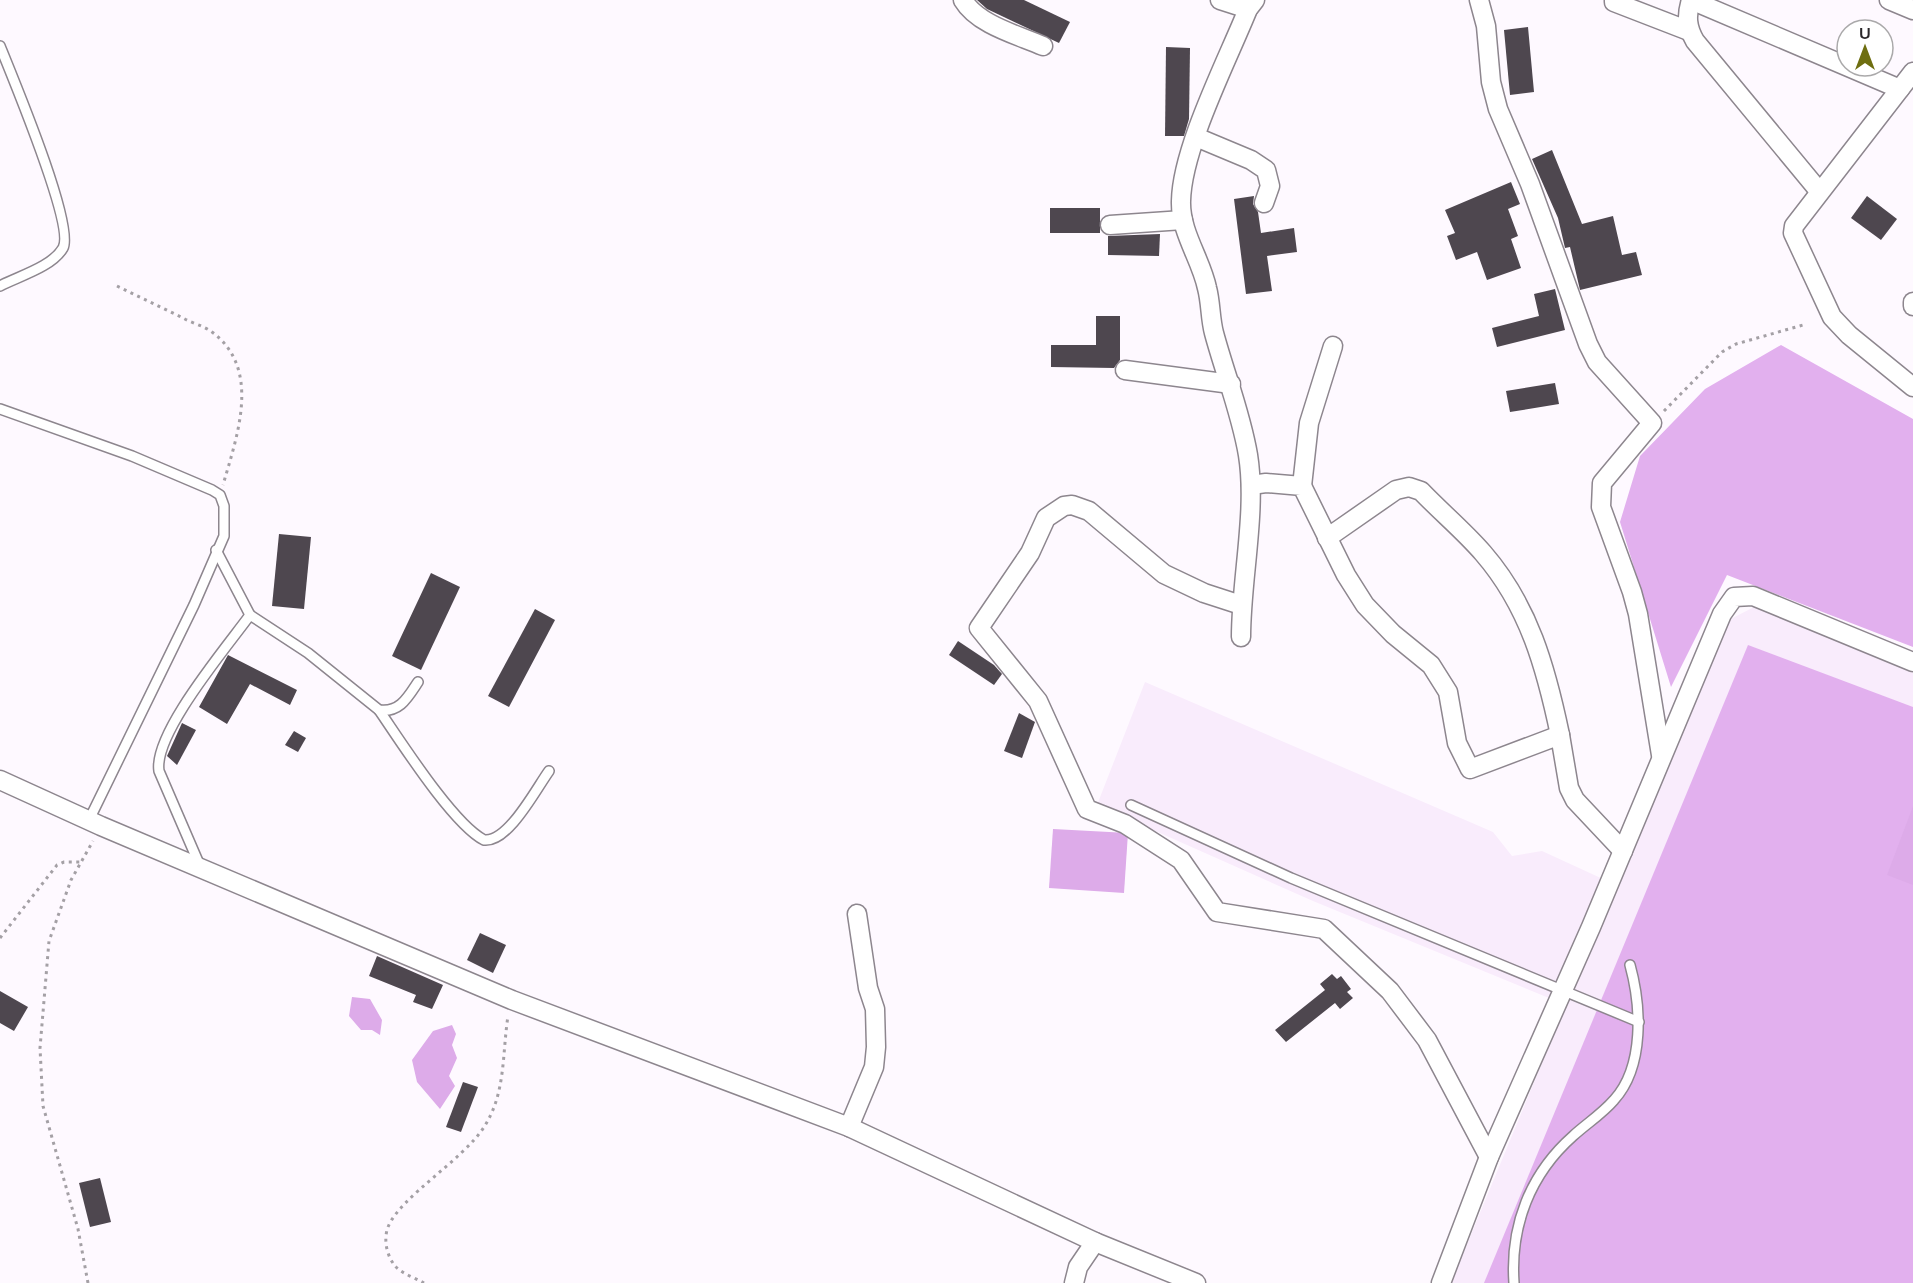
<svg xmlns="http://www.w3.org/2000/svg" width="1913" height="1283" font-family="'Nunito Sans',sans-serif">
  <rect width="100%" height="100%" fill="#fef9ff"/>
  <!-- built -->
  <polygon fill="#f9ecfc" points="1754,607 1913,673 1913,1283 1451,1283 1566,1005 1313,901 1097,805 1145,682 1493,832 1512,856 1542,851 1616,885 1725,622"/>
  <!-- forest -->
  <g fill="#e2b0ee">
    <polygon points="1781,345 1913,419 1913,647 1727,575 1671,687 1620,522 1640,456 1705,389"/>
    <polygon points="1748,645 1913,707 1913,1283 1484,1283"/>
  </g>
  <!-- water -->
  <g fill="#ddabe9">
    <polygon points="1913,806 1913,885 1887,875"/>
    <polygon points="1053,829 1128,833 1124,893 1049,888"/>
    <polygon points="352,997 370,999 382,1020 380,1035 372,1030 361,1030 349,1016"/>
    <polygon points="452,1025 456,1034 452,1045 457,1058 449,1076 455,1086 440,1109 417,1082 412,1060 433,1031"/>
  </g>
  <!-- building -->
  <g fill="#4e474f">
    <polygon points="977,0 1024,0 1070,22 1059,43 987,9"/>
    <polygon points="1528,27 1534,92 1510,95 1504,30"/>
    <polygon points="1166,47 1190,48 1189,119 1184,136 1165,136"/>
    <polygon points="1552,150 1582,224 1613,216 1622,255 1636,252 1642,275 1580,290 1570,247 1565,248 1558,218 1532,159"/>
    <polygon points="1511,182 1520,204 1508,209 1518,236 1511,239 1521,268 1487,280 1477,252 1456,260 1447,236 1455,233 1445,210"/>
    <polygon points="1254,196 1253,204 1258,212 1261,233 1294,228 1297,252 1267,256 1272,291 1246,294 1234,199"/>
    <polygon points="1867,196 1897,219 1881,240 1851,218"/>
    <rect x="1050" y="208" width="50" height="25"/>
    <polygon points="1160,234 1159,256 1108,255 1108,236"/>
    <polygon points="1555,289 1565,330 1497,347 1492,328 1539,316 1534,294"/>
    <polygon points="1096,316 1120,316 1120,360 1114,368 1051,367 1051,345 1096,345"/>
    <polygon points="1555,383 1559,404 1510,412 1506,391"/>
    <polygon points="279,534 311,537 304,609 272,606"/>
    <polygon points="431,573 460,587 421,670 392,656"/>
    <polygon points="535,609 555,620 509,707 488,696"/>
    <polygon points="958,641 994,665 1002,674 994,685 949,655"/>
    <polygon points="228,655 297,690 290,705 250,684 227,724 199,707"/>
    <polygon points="1019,713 1035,722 1022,758 1004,751"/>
    <polygon points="182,723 196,730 177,765 167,756"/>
    <polygon points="294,731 306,738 298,752 285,745"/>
    <polygon points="480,933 506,945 493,973 467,960"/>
    <polygon points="377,956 443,985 432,1009 413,1002 416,995 369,976"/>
    <polygon points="1332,974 1337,979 1341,976 1351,989 1347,992 1353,998 1340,1009 1335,1003 1286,1042 1275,1030 1325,990 1320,984"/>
    <polygon points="0,991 28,1007 14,1031 0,1023"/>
    <polygon points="463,1082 478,1087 461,1132 446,1127"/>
    <polygon points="100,1178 111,1222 90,1227 79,1183"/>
  </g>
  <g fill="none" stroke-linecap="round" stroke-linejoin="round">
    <defs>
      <g id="lane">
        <path d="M0,46c12,30 75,180 63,202 -11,19 -44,28 -63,38"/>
        <polyline points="0,409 132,456 212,490 220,495 224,506 224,536 194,605 89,820"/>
        <polyline points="216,550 250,615"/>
        <path d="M379,710c22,32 74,114 105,130 24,3 52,-51 65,-69"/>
        <polyline points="1131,805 1291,878 1639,1022"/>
        <path d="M200,866l-41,-95c-6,-37 67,-123 91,-156l58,38 71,57c21,3 29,-13 39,-28"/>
        <path d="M1514,1283c-4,-57 16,-109 59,-147 13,-12 29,-22 41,-36 31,-34 27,-95 16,-135"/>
      </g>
      <g id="street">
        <path d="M963,0c15,25 55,35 80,46"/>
        <polyline points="1220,0 1248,9"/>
        <polyline points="1479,0 1486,26 1491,82 1498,109 1530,184 1588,344 1597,362 1652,423 1602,483 1601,507 1632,592 1638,614 1661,755"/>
        <polyline points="1614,0 1614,2 1689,31"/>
        <path d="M1691,0c-5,16 -4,27 4,41l124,150"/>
        <polyline points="1691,0 1900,89"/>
        <polyline points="1889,0 1913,10"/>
        <polyline points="1913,72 1794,226 1793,233 1832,317 1849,335 1913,387"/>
        <polyline points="1196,137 1251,160 1266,170 1270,186 1264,203"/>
        <polyline points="1110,225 1183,220"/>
        <polyline points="1913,302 1913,306"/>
        <polyline points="1125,370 1231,384"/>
        <polyline points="1251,485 1266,483 1302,486 1346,575 1365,605 1393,634 1431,665 1448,692 1457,743 1470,769 1560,735 1569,788 1575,800 1623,851"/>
        <polyline points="1302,486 1309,423 1333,346"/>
        <path d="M1327,538l69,-48 13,-3 12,4c20,21 43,40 62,62 46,53 63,115 77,182"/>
        <polyline points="1241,605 1204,593 1164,574 1089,511 1072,505 1064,506 1046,518 1030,553 979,628 1038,701 1087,809 1125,824 1181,860 1217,912 1324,929 1390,991 1427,1040 1489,1157"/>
        <path d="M1241,637c0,-58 16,-126 7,-182 -7,-42 -23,-81 -34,-122 -4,-15 -3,-30 -7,-45 -6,-29 -27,-56 -26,-87 1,-53 46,-140 67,-192l7,-9"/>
        <polyline points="0,780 101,826 512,1000 849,1127 1095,1242 1196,1283"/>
        <polyline points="849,1127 874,1067 876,1047 875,1009 868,988 857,914"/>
        <polyline points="1074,1283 1078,1267 1095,1242"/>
        <polyline points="1441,1283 1489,1157 1591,927 1722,614 1734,597 1753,596 1913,662"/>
      </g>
    </defs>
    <!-- lane casing -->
    <use href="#lane" stroke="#8d868e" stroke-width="12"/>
    <!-- street casing -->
    <use href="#street" stroke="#8d868e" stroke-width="21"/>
    <!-- path -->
    <g stroke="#a4a0a5" stroke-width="3" stroke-dasharray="3 4.5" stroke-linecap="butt">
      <path d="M117,286c22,11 44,21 66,32 9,5 21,8 29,14 50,37 25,104 11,153"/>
      <polyline points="1664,411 1722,352 1736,344 1803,325"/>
      <polyline points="0,938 57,865 64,862 81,862"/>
      <polyline points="88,1283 78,1229 43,1106 40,1048 49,941 71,880 93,841"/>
      <path d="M424,1283c-9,-5 -21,-9 -28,-16 -9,-10 -13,-27 -8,-40 12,-30 75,-67 96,-100 22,-34 18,-72 24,-111"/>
    </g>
    <!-- lane -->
    <use href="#lane" stroke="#fff" stroke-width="9"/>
    <!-- street -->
    <use href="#street" stroke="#fff" stroke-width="18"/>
  </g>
  <!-- north arrow -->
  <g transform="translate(1865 48)"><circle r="28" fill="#ffffff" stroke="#aaa9aa" stroke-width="1.5"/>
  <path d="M0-4.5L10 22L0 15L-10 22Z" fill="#6e6e10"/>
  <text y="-9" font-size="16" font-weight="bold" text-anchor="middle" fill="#2a272a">U</text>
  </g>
</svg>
